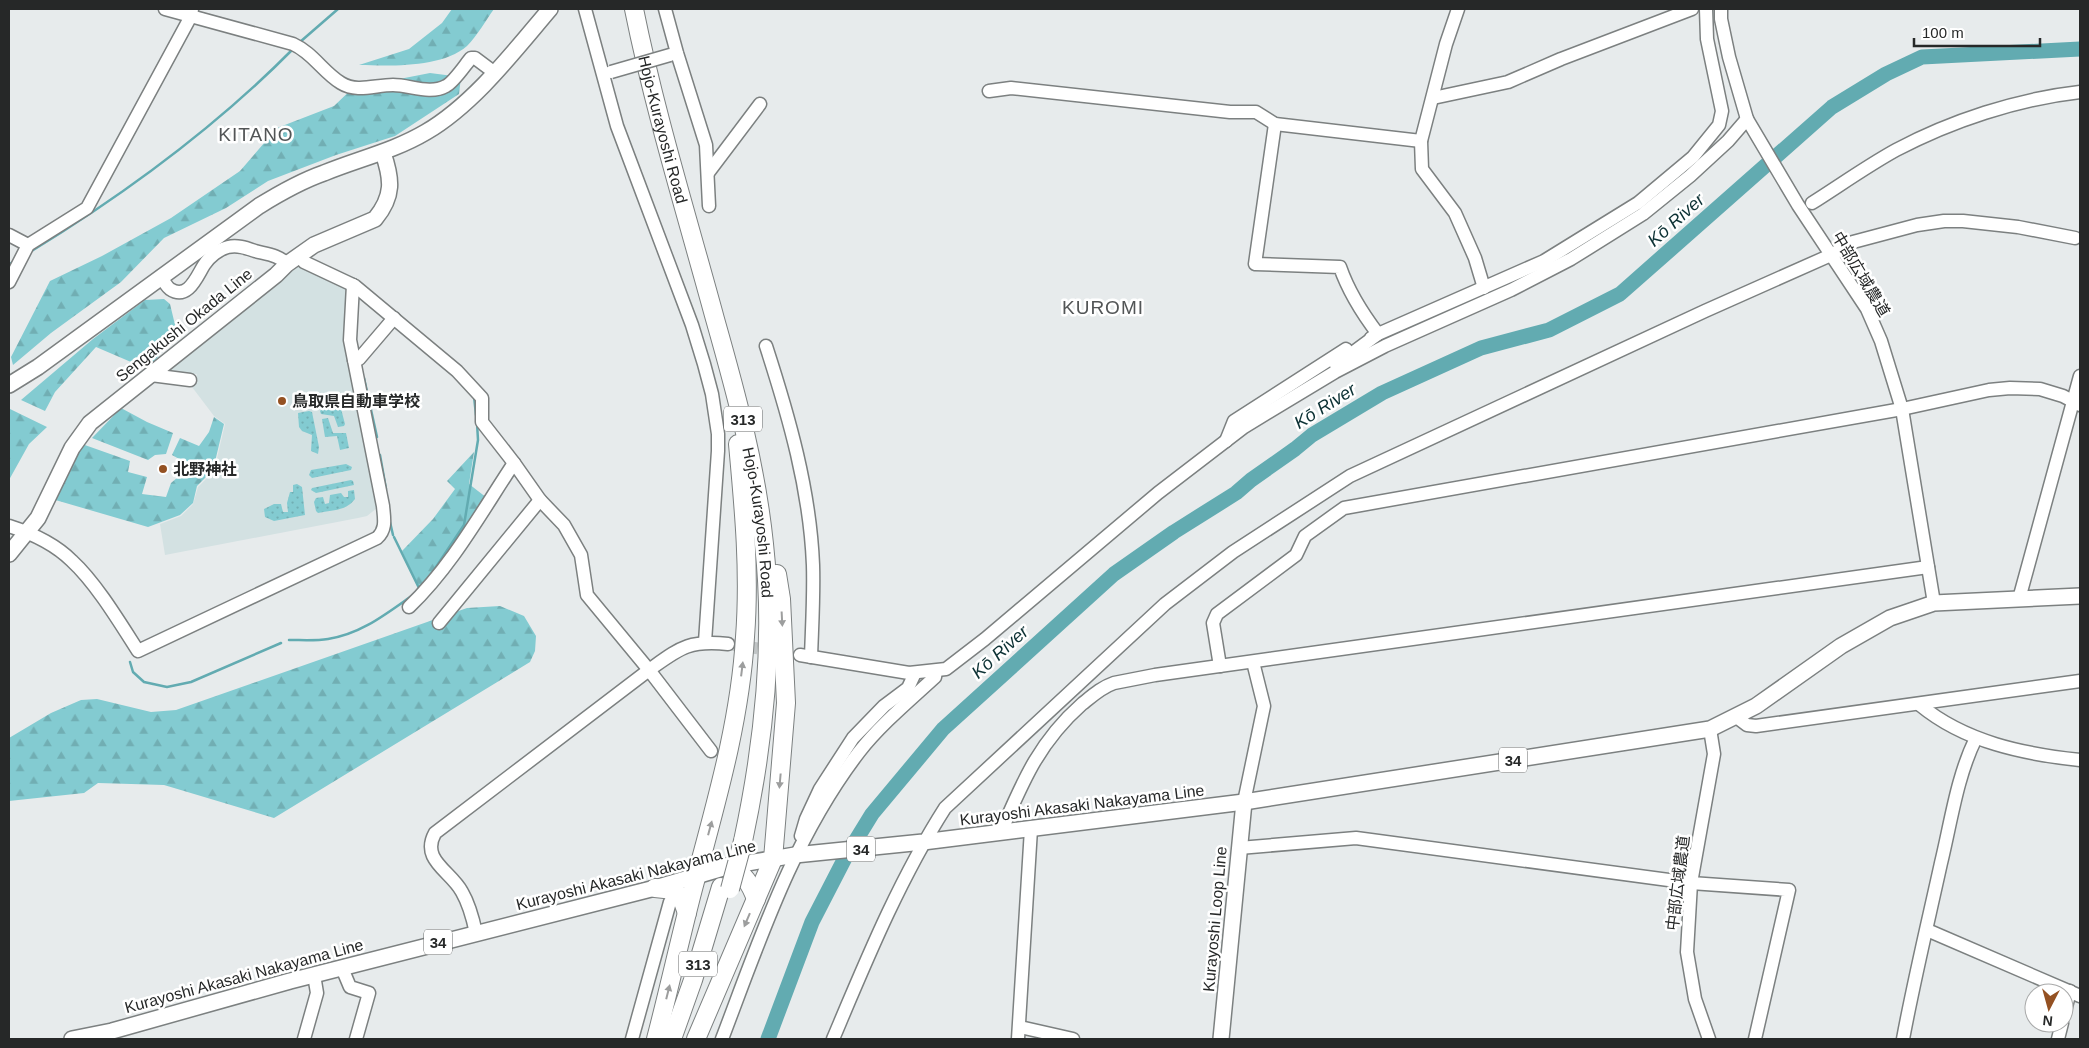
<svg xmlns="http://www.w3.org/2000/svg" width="2089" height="1048" font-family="Arial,'Noto Sans JP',sans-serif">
  <defs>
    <pattern id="grass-dots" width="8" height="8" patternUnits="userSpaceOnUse" patternTransform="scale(1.25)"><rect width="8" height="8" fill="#83cbd1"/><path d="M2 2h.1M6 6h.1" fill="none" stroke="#71aeb3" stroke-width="1.8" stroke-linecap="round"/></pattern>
    <pattern id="forest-firs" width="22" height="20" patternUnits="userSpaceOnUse" patternTransform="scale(1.25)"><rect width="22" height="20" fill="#83cbd1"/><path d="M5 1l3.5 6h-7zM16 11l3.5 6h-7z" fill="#71aeb3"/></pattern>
  </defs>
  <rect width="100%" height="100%" fill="#e7ebec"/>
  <!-- built -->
  <polygon fill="#d3e1e2" points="298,264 351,286 349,309 378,503 377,508 367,516 358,518 165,555 160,524 181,516 193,504 198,487 214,471 225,424 214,416 192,387 197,374 183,376 160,376"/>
  <!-- grass -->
  <g fill="url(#grass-dots)">
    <polygon points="340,405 345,424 344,426 338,427 334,416 321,414 320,411 322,409"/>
    <polygon points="309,411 312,412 319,447 318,454 311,451 312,435 302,431 299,427 298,413"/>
    <polygon points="328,418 333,433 346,433 349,448 340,450 337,436 325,437 322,419"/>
    <polygon points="346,464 352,467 351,470 312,478 309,475 311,470"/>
    <polygon points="351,480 353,481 354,485 316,493 311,490 312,488"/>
    <polygon points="297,484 302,487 305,515 274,521 265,517 264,509 274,504 281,504 283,512 288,512 287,503 290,492 293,492 293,485"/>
    <path d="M354,490l1,9c-9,12 -22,11 -37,14l-2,-2 -2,-9 2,-4 7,-1 2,7 4,-1 1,-8 11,-2 3,4h4v-6z"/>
  </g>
  <!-- forest -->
  <g fill="url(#forest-firs)">
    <path d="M452,9h42c-8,11 -17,27 -27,37 -25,22 -77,20 -108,19l50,-16 33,-26z"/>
    <polygon points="430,73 461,77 459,94 395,136 336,155 268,181 226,208 164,238 121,282 51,333 13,365 11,357 50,281 102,256 171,218 240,171 277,128 334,106 356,85 384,82"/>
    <polygon points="164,299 170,304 176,329 171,341 153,363 138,365 96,347 55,392 45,411 21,400 93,339 145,300"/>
    <polygon points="121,408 147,422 173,433 166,454 155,455 148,460 92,438"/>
    <polygon points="10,409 47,427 29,444 9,480"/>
    <polygon points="214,417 224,424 213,470 197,486 193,503 180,515 148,527 52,499 82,444 130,461 128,472 147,477 142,494 166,497 171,483 178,477 181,460 172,455 180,438 199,446 209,432"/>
    <polygon points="474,452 469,484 487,498 421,592 402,551 433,519 455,489 447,481"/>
    <polygon points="500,606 524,616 536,636 535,651 530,662 274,818 164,785 98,783 84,793 9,801 9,738 51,713 81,700 97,699 151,712 176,710 467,608"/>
  </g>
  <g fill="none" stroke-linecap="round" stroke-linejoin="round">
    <!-- stream -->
    <g stroke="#62abb1" stroke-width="2.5">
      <polyline points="300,42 338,9"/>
      <path d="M30,252c95,-58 186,-125 264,-204"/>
      <polyline points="9,264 15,261"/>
      <polyline points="364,378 377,437"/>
      <polyline points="474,396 476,415"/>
      <polyline points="380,455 386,489"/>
      <polyline points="390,522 393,535"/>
      <polyline points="394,537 419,588"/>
      <polyline points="434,570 464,525 478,440 477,423"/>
      <path d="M289,640c13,0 27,1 39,-1 33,-5 58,-25 85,-44"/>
      <polyline points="130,662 133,672 144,682 167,687 191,682 281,643"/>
    </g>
    <!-- river -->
    <polyline stroke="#62abb1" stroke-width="15" points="768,1039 812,922 845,858 872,814 943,729 1114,574 1174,532 1236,493 1251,480 1295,449 1312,435 1382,393 1481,348 1549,330 1620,294 1832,107 1886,74 1922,57 2080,49"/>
    <!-- minor-tunnel -->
    <polyline stroke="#c0c4c5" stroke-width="12" stroke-dasharray="12 6" stroke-linecap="butt" points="728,644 775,651"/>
    <defs>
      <g id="minor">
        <path d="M165,9l128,35c20,9 30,28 48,39 16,10 34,2 52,2 17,0 37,10 53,1 8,-4 19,-21 25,-28h4l20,15"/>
        <polyline points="585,9 617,126 692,325 704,364 712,394 718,434 718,451 705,642"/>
        <polyline points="665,9 677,53 706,145 709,206"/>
        <polyline points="1458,9 1446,44 1421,141 1422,169 1455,213 1475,258 1484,288"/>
        <polyline points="1721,9 1721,19 1729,57 1747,119 1798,205 1867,309 1881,341 1902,409 1934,603"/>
        <polyline points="989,91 1011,88 1230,112 1256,112 1275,124 1421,141"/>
        <polyline points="1433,98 1508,82 1561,59 1692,9"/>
        <path d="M1275,124l-20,140 85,3c9,26 22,46 38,67l-7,4"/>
        <polyline points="708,173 760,104"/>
        <path d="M1812,203c27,-17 55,-37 84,-53 55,-29 121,-51 184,-58"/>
        <polyline points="9,235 28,245"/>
        <polyline points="299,256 304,262 355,286 457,371 482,398 482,422 514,463 540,500 564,525 581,555 587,595 649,670 711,751"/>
        <path d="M161,276c2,4 5,10 9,13 18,12 27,-13 34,-24 5,-8 15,-16 24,-18 10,-2 18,1 27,4 11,3 24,4 32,13"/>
        <polyline points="9,282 28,245 87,208 191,16 192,9"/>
        <path d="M766,346c23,71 44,144 47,219 1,31 -1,61 -2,92"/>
        <polyline points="354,360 359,359 394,318"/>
        <polyline points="1336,365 1378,334 1544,261 1638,203 1693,157 1719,125 1722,111 1707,39 1706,9"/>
        <polyline points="151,375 190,380"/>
        <polyline points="1226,441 1234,421 1346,349"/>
        <path d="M9,526c22,7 46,18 63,35 24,22 48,62 66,90l239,-113c10,-9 7,-20 6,-32l-33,-166 3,-55"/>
        <polyline points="2019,599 2080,376"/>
        <path d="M409,607c43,-41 73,-96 105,-144"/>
        <polyline points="439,623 540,500"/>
        <polyline points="800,655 909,673 946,669 985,639 1158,493 1244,427 1335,372 1385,346 1511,290 1571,259 1643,214 1690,176 1728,141 1747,119"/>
        <polyline points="1220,666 1213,623 1217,614 1296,555 1305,536 1344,508 1902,409 1989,390 2010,388 2040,389 2063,396 2080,405"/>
        <path d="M1920,705c45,37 103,49 160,55"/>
        <polyline points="1735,716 1747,725 1756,726 2080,681"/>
        <polyline points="1244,802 1264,706 1253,662"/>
        <path d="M1001,832c22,-51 38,-90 81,-128 10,-8 20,-17 32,-21l41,-8 773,-108"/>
        <polyline points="801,836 806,819 820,789 853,738 884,706 908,688 915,673"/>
        <polyline points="1239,848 1356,838 1691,883 1789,890 1755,1039"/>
        <polyline points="1927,930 2080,996"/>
        <path d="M476,933c-3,-14 -7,-29 -14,-41 -11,-21 -42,-32 -27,-59l214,-163c31,-22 39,-30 79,-26"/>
        <polyline points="342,968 350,987 369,993 356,1039"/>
        <polyline points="2064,1015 2070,991"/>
        <polyline points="1020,1027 1073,1039"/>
        <polyline points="304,1039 317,993 314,975"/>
        <polyline points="632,1039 670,902"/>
        <path d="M722,1039c38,-100 71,-201 137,-287 21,-27 51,-52 76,-75l1,-6"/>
        <path d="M833,1039c33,-78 66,-159 112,-231l220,-204 68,-52 117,-76 355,-165 126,-56 22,-13 64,-17 27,-4h19l55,6 57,11"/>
        <polyline points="1018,1039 1031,829"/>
        <polyline points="1709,1039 1695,999 1687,952 1691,883 1714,754 1710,729"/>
        <path d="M1903,1039c11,-59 25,-117 38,-176 10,-41 16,-87 35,-125"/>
        <polyline points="2058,1039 2062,1023"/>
      </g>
      <g id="major">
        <path d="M9,385l29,-18 221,-161c21,-13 42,-25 65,-33 34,-14 70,-22 102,-41 48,-28 89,-82 124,-123"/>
        <path d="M9,554l29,-36 34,-70 18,-25 186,-148 11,-11 27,-19 61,-26c19,-23 17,-40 8,-66"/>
        <polyline points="72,1039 112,1031 290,981 655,888 730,866 795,855 923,842 1244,802 1710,729 1756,706 1841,646 1890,618 1934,603 2080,596"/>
        <polyline points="1221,1039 1244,802"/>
      </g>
      <g id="highway">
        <path id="s1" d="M634,9c21,104 53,207 81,310 21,74 41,147 49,225 11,99 0,199 -21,297"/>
        <path d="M730,866c14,8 20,17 26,33"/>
        <polyline points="655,888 674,890 682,899 687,913"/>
        <path d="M656,1039c13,-50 24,-100 37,-150 22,-83 47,-166 52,-252 5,-65 -1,-128 -7,-193"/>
        <polyline points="672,1039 693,980 721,887"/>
        <polyline points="696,1039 773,859 786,703 781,599 777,574"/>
      </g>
    </defs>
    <!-- minor casing -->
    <use href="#minor" stroke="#7c8080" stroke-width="15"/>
    <!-- major casing -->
    <use href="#major" stroke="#7c8080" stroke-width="18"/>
    <!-- highway casing -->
    <use href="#highway" stroke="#7c8080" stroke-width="20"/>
    <!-- minor -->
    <use href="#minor" stroke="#fff" stroke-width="12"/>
    <!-- major -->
    <use href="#major" stroke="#fff" stroke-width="15"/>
    <!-- highway -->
    <use href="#highway" stroke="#fff" stroke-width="18"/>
    <defs>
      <polyline id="minor-bridge" points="611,72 670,55"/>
      <polyline id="highway-bridge" points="730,889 743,841"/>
    </defs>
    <!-- minor-bridge casing -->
    <use href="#minor-bridge" stroke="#7c8080" stroke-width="15" stroke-linecap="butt"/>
    <!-- highway-bridge casing -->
    <use href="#highway-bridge" stroke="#7c8080" stroke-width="20" stroke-linecap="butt"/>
    <!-- minor-bridge -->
    <use href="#minor-bridge" stroke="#fff" stroke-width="12"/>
    <!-- highway-bridge -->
    <use href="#highway-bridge" stroke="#fff" stroke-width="18"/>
  </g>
  <!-- one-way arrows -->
  <defs><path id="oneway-solid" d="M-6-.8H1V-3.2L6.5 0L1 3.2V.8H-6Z" transform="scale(1.25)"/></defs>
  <g fill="#9d9e9e">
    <use href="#oneway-solid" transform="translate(782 619) rotate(87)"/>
    <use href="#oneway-solid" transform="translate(742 669) rotate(-83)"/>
    <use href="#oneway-solid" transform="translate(780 781) rotate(95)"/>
    <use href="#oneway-solid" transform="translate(710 828) rotate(-75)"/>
    <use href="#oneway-solid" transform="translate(747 920) rotate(113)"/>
    <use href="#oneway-solid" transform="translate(668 992) rotate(-76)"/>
  </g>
  <!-- markers -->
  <g fill="#945122" stroke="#fff" stroke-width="2">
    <circle cx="282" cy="401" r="5"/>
    <circle cx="163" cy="469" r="5"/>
  </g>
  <g text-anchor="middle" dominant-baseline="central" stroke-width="5" stroke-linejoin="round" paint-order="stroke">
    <!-- shield labels -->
    <g fill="#fff" stroke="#676868" stroke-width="1">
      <rect x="724" y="406.5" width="38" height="25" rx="4"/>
      <rect x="1499" y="747.5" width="28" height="25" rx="4"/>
      <rect x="847" y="836.5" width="28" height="25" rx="4"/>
      <rect x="424" y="929.5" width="28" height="25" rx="4"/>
      <rect x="679" y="951.5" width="38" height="25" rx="4"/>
    </g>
    <g font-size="15" font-weight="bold" fill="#262828">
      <text x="743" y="419">313</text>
      <text x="1513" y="760">34</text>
      <text x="861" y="849">34</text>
      <text x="438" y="942">34</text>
      <text x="698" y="964">313</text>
    </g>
    <!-- street labels -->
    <g font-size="16" fill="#262828" stroke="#fff">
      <text stroke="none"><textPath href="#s1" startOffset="124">Hojo-Kurayoshi Road</textPath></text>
      <text transform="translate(1861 274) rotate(59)">中部広域農道</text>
      <text transform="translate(184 325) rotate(-39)">Sengakushi Okada Line</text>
      <text stroke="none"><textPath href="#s1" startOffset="529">Hojo-Kurayoshi Road</textPath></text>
      <text transform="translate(1082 805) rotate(-7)">Kurayoshi Akasaki Nakayama Line</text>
      <text transform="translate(636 875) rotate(-14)">Kurayoshi Akasaki Nakayama Line</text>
      <text transform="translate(1678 883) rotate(-83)">中部広域農道</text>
      <text transform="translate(1215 919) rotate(-85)">Kurayoshi Loop Line</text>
      <text transform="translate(244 976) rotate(-15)">Kurayoshi Akasaki Nakayama Line</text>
    </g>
    <!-- poi labels -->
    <g font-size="16" font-weight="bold" fill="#262828" stroke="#fff" text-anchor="start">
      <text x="292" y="401">鳥取県自動車学校</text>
      <text x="173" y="469">北野神社</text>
    </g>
    <!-- water labels -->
    <g font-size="18" font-style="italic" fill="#0c3134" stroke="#fff">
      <text transform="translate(1676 220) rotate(-42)">Kō River</text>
      <text transform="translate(1325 406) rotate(-32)">Kō River</text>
      <text transform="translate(1000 652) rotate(-42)">Kō River</text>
    </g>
    <!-- quarter labels -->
    <g font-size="19" letter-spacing="1" fill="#525556" stroke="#fff">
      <text x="256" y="134">KITANO</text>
      <text x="1103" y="307">KUROMI</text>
    </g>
  </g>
  <!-- border -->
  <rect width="2089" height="1048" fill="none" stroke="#262828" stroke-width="20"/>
  <!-- north arrow -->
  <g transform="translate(2049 1008) rotate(186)"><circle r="24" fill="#ffffff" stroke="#a8a9a9"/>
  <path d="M0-4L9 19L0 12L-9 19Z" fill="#945122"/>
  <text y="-8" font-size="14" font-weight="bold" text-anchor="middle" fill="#262828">N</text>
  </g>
  <!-- scale -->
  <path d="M1914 38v8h126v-8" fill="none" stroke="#262828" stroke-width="2.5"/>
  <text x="1922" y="38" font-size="15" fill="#262828" stroke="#ffffff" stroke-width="4" paint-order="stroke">100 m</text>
</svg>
